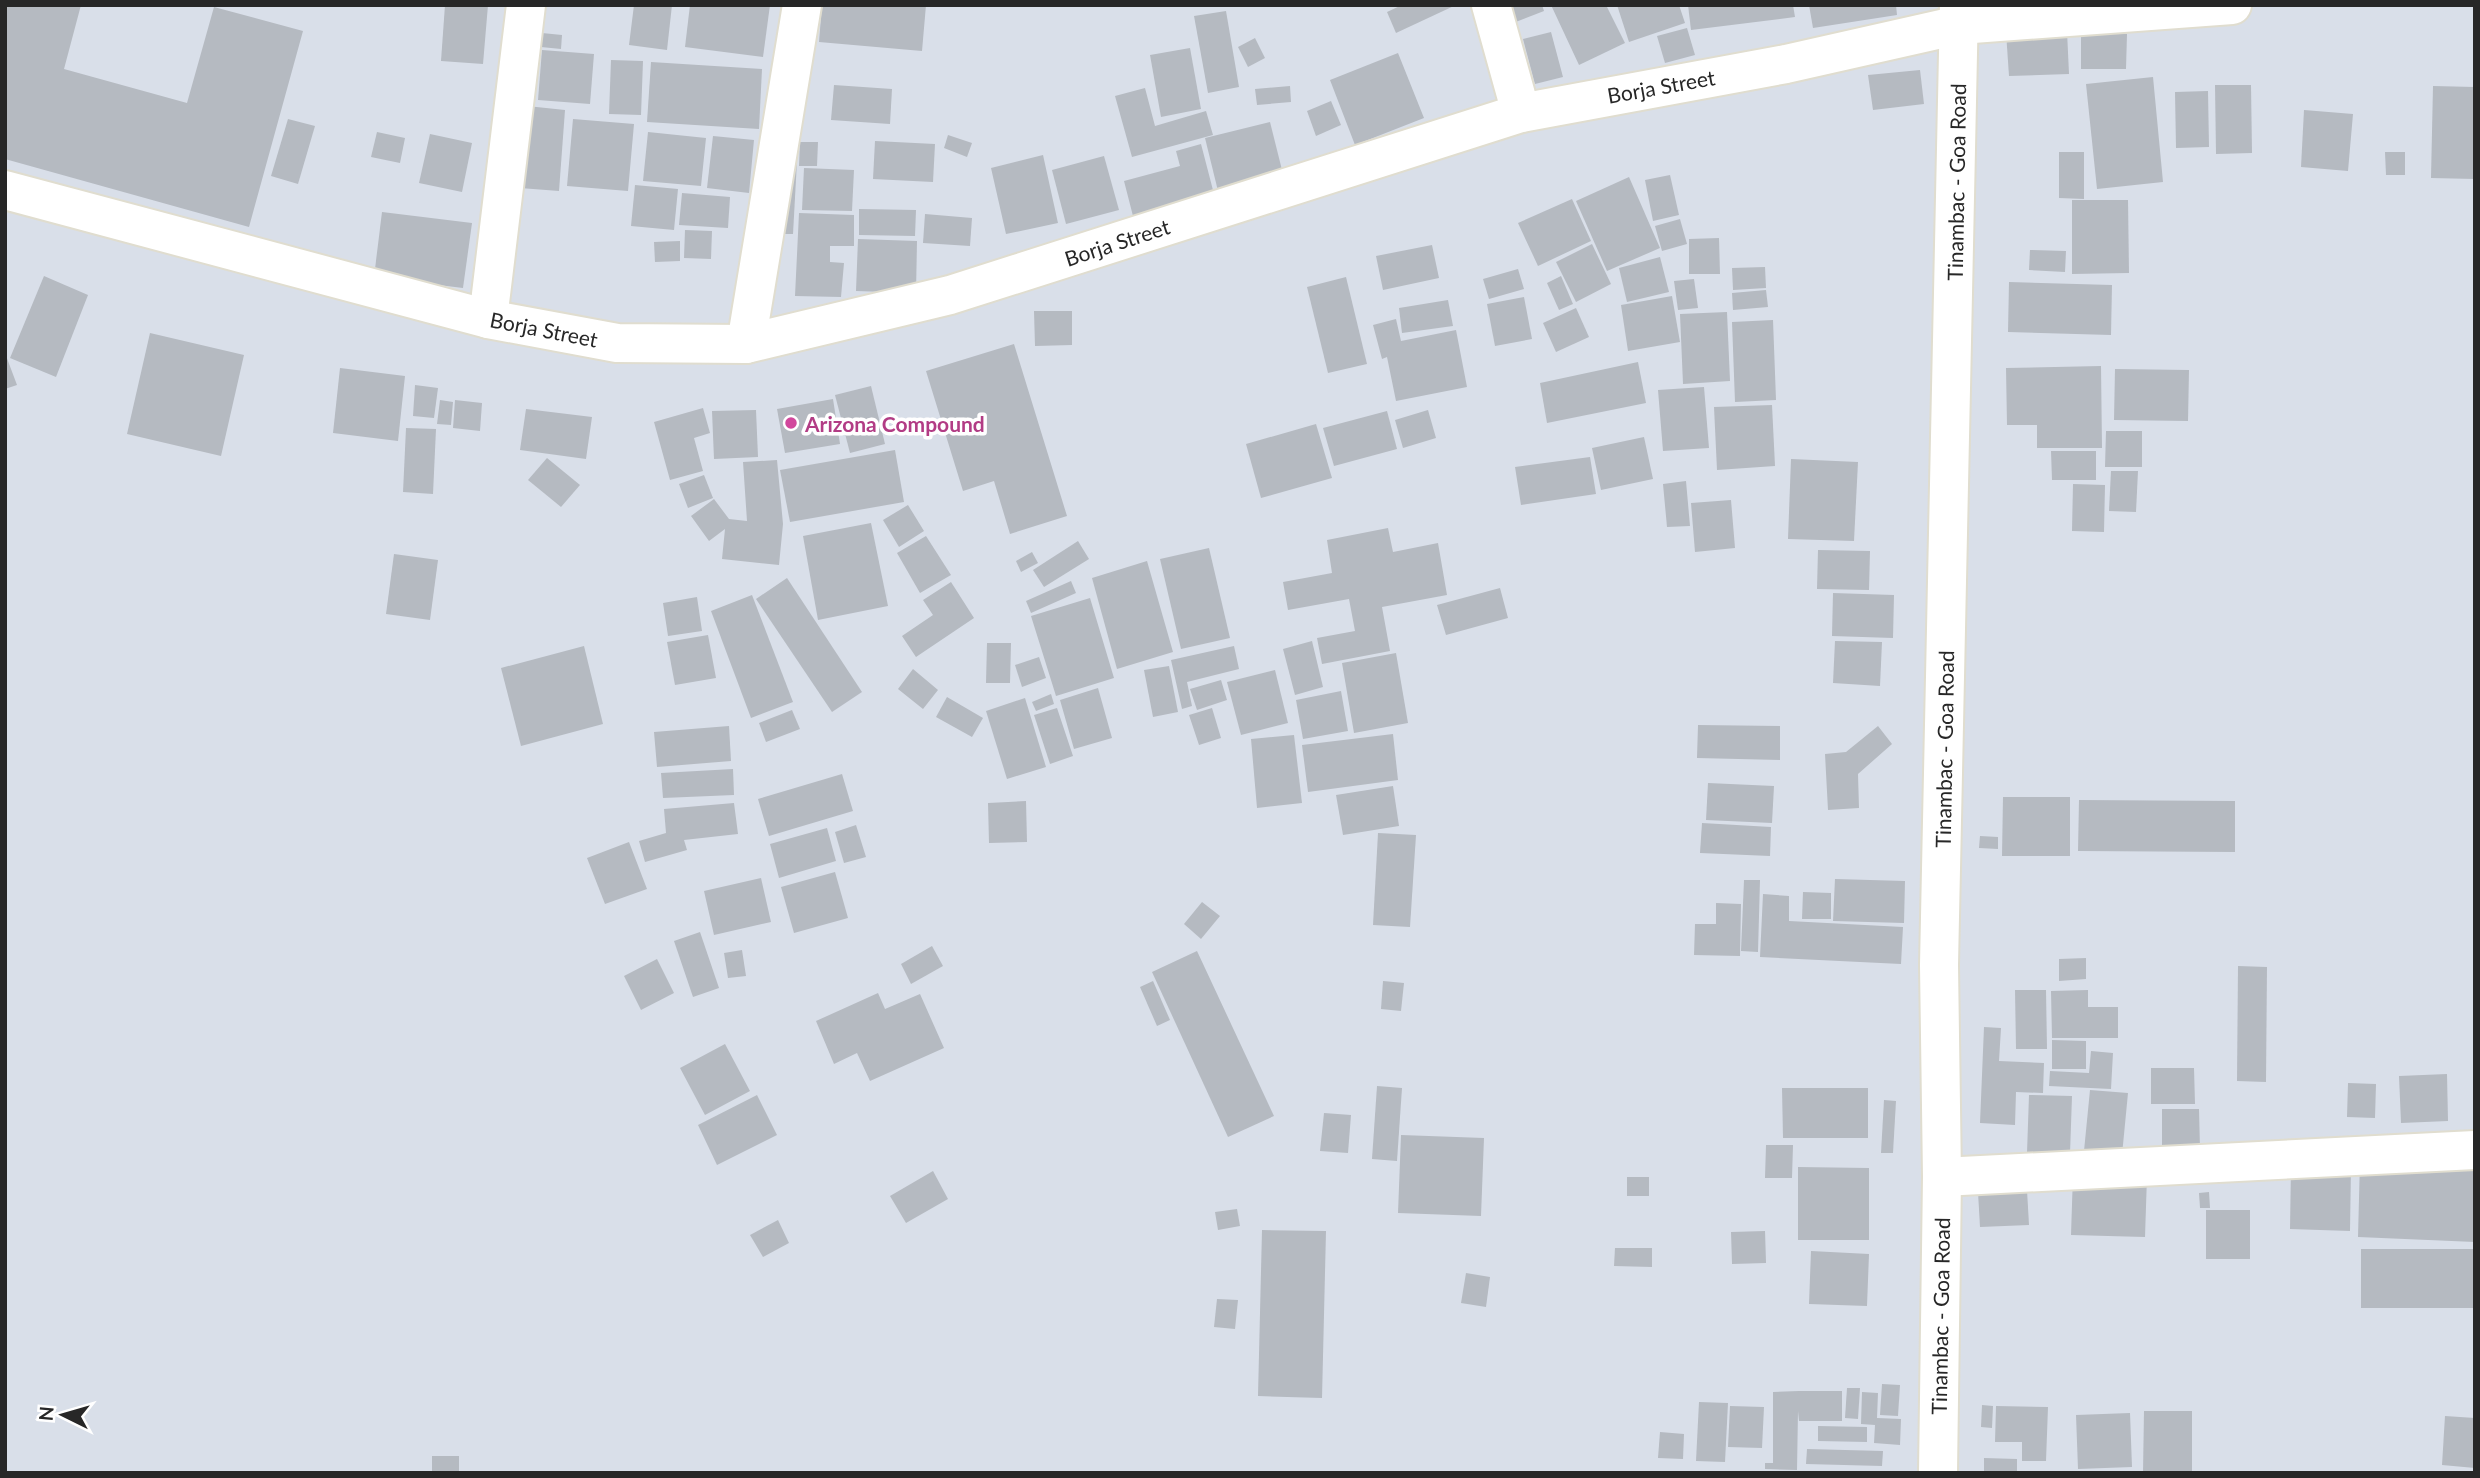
<svg xmlns="http://www.w3.org/2000/svg" width="2480" height="1478" font-family="Lato,sans-serif">
  <rect width="100%" height="100%" fill="#d9dfe9"/>
  <!-- building -->
  <g fill="#b5bac1">
    <polygon points="5,5 81,5 64,69 187,103 214,7 303,31 249,227 5,159"/>
    <polygon points="445,5 488,5 483,64 441,61"/>
    <polygon points="634,5 672,5 667,50 629,45"/>
    <polygon points="690,5 770,5 763,57 685,47"/>
    <polygon points="822,5 926,5 922,51 819,42"/>
    <polygon points="1402,5 1456,5 1396,33 1387,12"/>
    <polygon points="1501,5 1542,5 1544,11 1508,25"/>
    <polygon points="1551,5 1606,5 1625,43 1579,65"/>
    <polygon points="1617,5 1679,5 1685,23 1629,42"/>
    <polygon points="1688,5 1793,5 1795,17 1691,30"/>
    <polygon points="1809,5 1896,5 1897,15 1813,28"/>
    <polygon points="1226,11 1239,87 1208,93 1194,16"/>
    <polygon points="1687,28 1695,55 1665,63 1657,36"/>
    <polygon points="2067,31 2069,74 2009,76 2006,32"/>
    <polygon points="1551,32 1563,77 1535,84 1523,39"/>
    <polygon points="542,33 562,35 561,49 541,47"/>
    <polygon points="2081,34 2127,34 2126,69 2081,69"/>
    <polygon points="1255,38 1265,58 1248,67 1238,47"/>
    <polygon points="1190,48 1201,109 1161,117 1150,55"/>
    <polygon points="542,50 594,54 590,104 538,100"/>
    <polygon points="1398,53 1424,118 1355,145 1330,80"/>
    <polygon points="611,60 643,61 641,115 609,114"/>
    <polygon points="651,62 762,69 759,129 647,122"/>
    <polygon points="1920,70 1924,104 1873,110 1868,75"/>
    <polygon points="2153,77 2163,182 2097,189 2086,84"/>
    <polygon points="834,85 892,89 890,124 831,120"/>
    <polygon points="2215,85 2251,85 2252,153 2216,154"/>
    <polygon points="1290,86 1291,102 1257,105 1255,89"/>
    <polygon points="2433,86 2475,87 2475,179 2431,178"/>
    <polygon points="1145,88 1155,126 1206,111 1213,135 1132,157 1115,96"/>
    <polygon points="2208,91 2209,147 2176,148 2175,92"/>
    <polygon points="1331,101 1341,125 1316,136 1307,111"/>
    <polygon points="527,106 565,110 559,191 520,188"/>
    <polygon points="2304,110 2353,114 2348,171 2301,167"/>
    <polygon points="288,119 315,126 298,184 271,176"/>
    <polygon points="573,119 634,124 628,191 567,186"/>
    <polygon points="1270,122 1283,174 1218,191 1205,138"/>
    <polygon points="377,132 405,138 400,163 371,157"/>
    <polygon points="648,132 706,138 701,186 643,181"/>
    <polygon points="430,134 472,143 462,192 419,183"/>
    <polygon points="948,135 972,143 967,157 944,148"/>
    <polygon points="713,136 754,140 749,193 707,188"/>
    <polygon points="875,141 935,144 933,182 873,179"/>
    <polygon points="800,142 818,142 817,166 799,166"/>
    <polygon points="1201,144 1214,194 1133,216 1124,181 1180,166 1176,151"/>
    <polygon points="2059,152 2084,152 2084,199 2059,198"/>
    <polygon points="2385,152 2405,152 2405,175 2386,175"/>
    <polygon points="1043,155 1058,223 1006,234 991,168"/>
    <polygon points="1104,156 1119,210 1066,224 1052,170"/>
    <polygon points="787,160 797,161 793,234 783,234"/>
    <polygon points="804,168 854,170 852,211 802,210"/>
    <polygon points="1670,175 1679,215 1653,221 1645,180"/>
    <polygon points="1629,177 1660,248 1607,271 1576,201"/>
    <polygon points="635,185 678,189 674,230 631,226"/>
    <polygon points="682,193 730,197 728,228 679,225"/>
    <polygon points="1572,199 1591,241 1538,266 1518,223"/>
    <polygon points="2072,200 2128,200 2129,273 2072,274"/>
    <polygon points="859,209 916,210 915,236 859,235"/>
    <polygon points="382,212 472,223 463,288 374,277"/>
    <polygon points="799,213 854,215 854,246 830,246 830,262 844,263 841,297 795,296"/>
    <polygon points="925,214 972,218 970,246 923,243"/>
    <polygon points="1680,219 1687,244 1662,251 1655,226"/>
    <polygon points="685,230 712,231 711,259 684,258"/>
    <polygon points="1719,238 1720,274 1689,274 1689,239"/>
    <polygon points="858,239 917,241 916,293 856,291"/>
    <polygon points="680,241 680,261 655,262 654,242"/>
    <polygon points="1592,244 1611,284 1576,302 1556,262"/>
    <polygon points="1432,245 1439,278 1383,290 1376,256"/>
    <polygon points="2030,250 2066,251 2065,272 2029,270"/>
    <polygon points="1660,257 1669,292 1627,302 1619,268"/>
    <polygon points="1765,267 1766,288 1733,290 1732,268"/>
    <polygon points="1518,269 1524,289 1489,299 1483,279"/>
    <polygon points="44,276 88,295 56,377 10,358"/>
    <polygon points="1561,276 1573,304 1559,310 1547,283"/>
    <polygon points="1346,277 1367,364 1328,373 1307,287"/>
    <polygon points="1694,279 1698,308 1678,310 1674,281"/>
    <polygon points="2009,282 2112,285 2111,335 2008,332"/>
    <polygon points="1766,290 1768,307 1733,310 1732,293"/>
    <polygon points="1672,296 1680,342 1628,351 1621,305"/>
    <polygon points="1524,297 1532,339 1495,346 1487,304"/>
    <polygon points="1448,300 1453,326 1402,333 1399,308"/>
    <polygon points="1576,308 1589,337 1556,352 1543,323"/>
    <polygon points="1034,311 1072,311 1072,345 1035,346"/>
    <polygon points="1727,312 1730,381 1683,384 1680,314"/>
    <polygon points="1396,319 1401,341 1456,330 1467,387 1396,401 1387,357 1382,359 1373,325"/>
    <polygon points="1773,320 1776,400 1735,402 1732,322"/>
    <polygon points="150,333 244,355 221,456 127,434"/>
    <polygon points="1014,344 1067,516 1010,534 994,481 963,491 926,371"/>
    <polygon points="5,353 17,385 5,389"/>
    <polygon points="1638,362 1646,403 1547,423 1540,383"/>
    <polygon points="2101,366 2102,448 2037,448 2037,425 2007,425 2006,368"/>
    <polygon points="340,368 405,376 398,441 333,433"/>
    <polygon points="2115,369 2189,370 2188,421 2114,420"/>
    <polygon points="415,385 438,388 434,418 413,416"/>
    <polygon points="871,386 885,444 850,453 835,395"/>
    <polygon points="1704,387 1709,448 1663,451 1658,390"/>
    <polygon points="833,399 840,444 785,453 777,409"/>
    <polygon points="440,400 453,402 451,425 437,424"/>
    <polygon points="455,400 482,403 480,431 453,428"/>
    <polygon points="1772,405 1775,466 1717,470 1714,407"/>
    <polygon points="703,408 710,433 694,438 703,471 670,480 654,422"/>
    <polygon points="526,409 592,417 586,459 520,450"/>
    <polygon points="756,410 758,457 714,459 712,411"/>
    <polygon points="1428,410 1436,438 1403,448 1395,420"/>
    <polygon points="1387,411 1397,449 1334,466 1323,428"/>
    <polygon points="1316,424 1332,478 1261,498 1246,444"/>
    <polygon points="406,428 436,429 433,494 403,492"/>
    <polygon points="2106,431 2142,431 2142,467 2105,467"/>
    <polygon points="1644,437 1653,479 1601,490 1592,448"/>
    <polygon points="895,450 904,502 790,522 780,470"/>
    <polygon points="2051,451 2096,451 2096,480 2052,480"/>
    <polygon points="1590,457 1596,494 1521,505 1515,467"/>
    <polygon points="547,458 580,485 561,507 528,480"/>
    <polygon points="1791,459 1858,462 1854,541 1788,539"/>
    <polygon points="777,460 783,524 779,565 722,559 725,529 709,541 691,516 714,499 729,519 747,521 743,462"/>
    <polygon points="2111,471 2138,471 2136,512 2109,511"/>
    <polygon points="704,475 713,498 688,508 679,484"/>
    <polygon points="1686,481 1690,526 1667,527 1663,484"/>
    <polygon points="2073,484 2105,485 2104,532 2072,531"/>
    <polygon points="1731,500 1735,548 1695,552 1691,503"/>
    <polygon points="908,505 924,531 899,547 883,520"/>
    <polygon points="871,523 888,606 818,620 803,536"/>
    <polygon points="1388,528 1393,552 1438,543 1447,595 1382,607 1390,651 1322,664 1317,638 1355,631 1349,599 1288,610 1283,582 1332,573 1327,540"/>
    <polygon points="926,536 951,575 920,593 897,553"/>
    <polygon points="1078,541 1089,559 1044,587 1033,570"/>
    <polygon points="1209,548 1230,638 1181,649 1160,559"/>
    <polygon points="1818,550 1870,551 1869,590 1817,589"/>
    <polygon points="1032,552 1038,563 1021,572 1016,561"/>
    <polygon points="394,554 438,560 430,620 386,614"/>
    <polygon points="1147,561 1173,652 1117,669 1092,578"/>
    <polygon points="787,578 862,692 832,712 756,599"/>
    <polygon points="1071,581 1076,593 1031,613 1026,601"/>
    <polygon points="951,582 974,618 916,657 902,636 933,615 923,600"/>
    <polygon points="1500,588 1508,618 1446,635 1437,605"/>
    <polygon points="1833,593 1894,595 1893,638 1832,636"/>
    <polygon points="752,595 793,702 751,718 711,611"/>
    <polygon points="697,597 702,631 668,636 663,603"/>
    <polygon points="1090,598 1114,678 1056,696 1031,616"/>
    <polygon points="708,635 716,678 675,685 667,642"/>
    <polygon points="1312,641 1323,687 1295,695 1283,649"/>
    <polygon points="1835,641 1882,642 1880,686 1833,683"/>
    <polygon points="987,643 1011,643 1010,683 986,683"/>
    <polygon points="584,646 603,724 521,746 501,668"/>
    <polygon points="1234,646 1239,669 1187,682 1192,706 1182,709 1171,660"/>
    <polygon points="1396,653 1408,723 1354,733 1342,663"/>
    <polygon points="1039,657 1046,678 1022,687 1015,665"/>
    <polygon points="1169,666 1178,712 1153,717 1144,670"/>
    <polygon points="913,669 938,690 923,709 898,689"/>
    <polygon points="1275,670 1288,723 1241,735 1227,682"/>
    <polygon points="1221,680 1227,700 1197,710 1190,689"/>
    <polygon points="1098,688 1112,738 1074,749 1060,700"/>
    <polygon points="1341,691 1348,731 1303,739 1296,700"/>
    <polygon points="1051,694 1054,704 1036,711 1032,702"/>
    <polygon points="947,697 983,718 972,737 936,717"/>
    <polygon points="1025,698 1046,767 1007,779 986,711"/>
    <polygon points="1057,708 1073,756 1050,764 1034,715"/>
    <polygon points="1212,708 1221,738 1199,745 1189,715"/>
    <polygon points="792,710 800,729 766,742 759,723"/>
    <polygon points="1698,725 1780,726 1780,760 1697,758"/>
    <polygon points="729,726 731,761 657,767 654,732"/>
    <polygon points="1878,726 1892,744 1858,774 1859,808 1828,810 1825,754 1846,752"/>
    <polygon points="1393,734 1398,780 1308,792 1302,745"/>
    <polygon points="1294,735 1302,803 1257,808 1251,739"/>
    <polygon points="733,769 734,795 663,798 661,773"/>
    <polygon points="842,774 853,811 769,836 758,799"/>
    <polygon points="1708,783 1774,786 1772,823 1706,820"/>
    <polygon points="1393,786 1399,826 1343,835 1336,795"/>
    <polygon points="2003,797 2070,797 2070,856 2002,856"/>
    <polygon points="2079,800 2235,801 2235,852 2078,851"/>
    <polygon points="1026,801 1027,842 989,843 988,803"/>
    <polygon points="734,803 738,834 684,840 687,850 645,862 639,841 666,833 664,809"/>
    <polygon points="1702,823 1771,827 1770,856 1700,853"/>
    <polygon points="856,825 866,857 844,863 835,832"/>
    <polygon points="827,828 836,861 779,878 770,844"/>
    <polygon points="1378,833 1416,835 1410,927 1373,925"/>
    <polygon points="1980,836 1998,837 1998,849 1979,848"/>
    <polygon points="629,842 647,889 605,904 587,858"/>
    <polygon points="835,872 848,918 794,933 781,887"/>
    <polygon points="761,878 771,922 714,935 704,891"/>
    <polygon points="1835,879 1905,881 1904,923 1833,921"/>
    <polygon points="1744,880 1760,880 1758,952 1741,951"/>
    <polygon points="1803,892 1831,893 1831,919 1802,919"/>
    <polygon points="1763,894 1789,896 1789,921 1903,927 1901,964 1760,957"/>
    <polygon points="1202,902 1220,916 1201,939 1184,924"/>
    <polygon points="1716,903 1741,904 1740,956 1694,955 1695,924 1716,924"/>
    <polygon points="700,932 719,988 693,997 674,941"/>
    <polygon points="932,946 943,966 911,984 901,964"/>
    <polygon points="742,950 746,976 728,978 724,953"/>
    <polygon points="1197,951 1274,1116 1228,1137 1152,972"/>
    <polygon points="2086,958 2086,979 2059,981 2059,959"/>
    <polygon points="657,959 674,993 641,1010 624,976"/>
    <polygon points="2238,966 2267,967 2266,1082 2237,1081"/>
    <polygon points="1153,981 1170,1020 1157,1026 1140,987"/>
    <polygon points="1383,981 1404,983 1401,1011 1381,1009"/>
    <polygon points="2015,990 2046,990 2047,1049 2016,1049"/>
    <polygon points="2088,990 2088,1007 2118,1007 2118,1038 2052,1038 2051,991"/>
    <polygon points="878,993 885,1009 920,994 944,1048 870,1081 857,1053 834,1064 816,1021"/>
    <polygon points="1984,1027 2001,1028 1999,1061 2044,1063 2043,1093 2016,1092 2015,1125 1980,1123"/>
    <polygon points="2052,1040 2086,1041 2086,1069 2052,1069"/>
    <polygon points="725,1044 750,1091 705,1115 680,1068"/>
    <polygon points="2091,1051 2113,1053 2111,1089 2049,1086 2050,1071 2089,1073"/>
    <polygon points="2151,1068 2194,1068 2195,1104 2151,1104"/>
    <polygon points="2447,1074 2448,1121 2401,1123 2399,1076"/>
    <polygon points="2348,1083 2376,1084 2375,1118 2347,1117"/>
    <polygon points="1377,1086 1402,1088 1397,1161 1372,1159"/>
    <polygon points="1782,1088 1868,1088 1868,1138 1783,1138"/>
    <polygon points="2090,1090 2128,1093 2122,1155 2084,1151"/>
    <polygon points="757,1095 777,1135 717,1165 698,1125"/>
    <polygon points="2029,1095 2072,1096 2070,1154 2027,1153"/>
    <polygon points="1884,1100 1896,1101 1893,1153 1881,1153"/>
    <polygon points="2162,1109 2199,1109 2200,1149 2162,1150"/>
    <polygon points="1324,1113 1351,1115 1348,1153 1320,1151"/>
    <polygon points="1401,1135 1484,1138 1481,1216 1398,1213"/>
    <polygon points="1766,1145 1793,1145 1792,1178 1765,1178"/>
    <polygon points="2360,1160 2475,1165 2475,1242 2358,1237"/>
    <polygon points="2291,1165 2351,1166 2350,1231 2290,1229"/>
    <polygon points="1798,1167 1869,1168 1869,1240 1798,1240"/>
    <polygon points="933,1171 948,1199 906,1223 890,1196"/>
    <polygon points="2073,1174 2147,1176 2145,1237 2071,1235"/>
    <rect x="1627" y="1177" width="22" height="19"/>
    <polygon points="2027,1190 2029,1225 1980,1227 1978,1192"/>
    <polygon points="2209,1192 2210,1208 2200,1208 2199,1193"/>
    <polygon points="1237,1209 1240,1226 1218,1230 1215,1212"/>
    <rect x="2206" y="1210" width="44" height="49"/>
    <polygon points="778,1220 789,1243 763,1257 750,1235"/>
    <polygon points="1262,1230 1326,1231 1322,1398 1258,1396"/>
    <polygon points="1765,1231 1766,1263 1732,1264 1731,1232"/>
    <polygon points="1615,1248 1652,1248 1652,1267 1614,1266"/>
    <rect x="2361" y="1249" width="114" height="59"/>
    <polygon points="1811,1251 1869,1254 1867,1306 1809,1304"/>
    <polygon points="1466,1273 1490,1277 1486,1307 1461,1303"/>
    <polygon points="1217,1299 1238,1300 1235,1329 1214,1327"/>
    <polygon points="1882,1384 1900,1385 1898,1416 1880,1415"/>
    <polygon points="1847,1388 1860,1388 1858,1419 1845,1418"/>
    <polygon points="1799,1391 1842,1391 1842,1421 1799,1421 1798,1411 1797,1470 1765,1469 1765,1463 1773,1463 1773,1392"/>
    <polygon points="1862,1392 1878,1393 1877,1418 1901,1419 1900,1445 1874,1443 1875,1425 1861,1424"/>
    <polygon points="1699,1402 1728,1403 1725,1462 1696,1461"/>
    <polygon points="1982,1405 1993,1406 1992,1428 1981,1427"/>
    <polygon points="1730,1406 1764,1407 1762,1448 1728,1447"/>
    <polygon points="1996,1406 2048,1407 2046,1461 2022,1461 2022,1442 1995,1442"/>
    <polygon points="2144,1411 2192,1411 2192,1473 2143,1473"/>
    <polygon points="2130,1413 2132,1467 2078,1469 2076,1415"/>
    <polygon points="2445,1416 2475,1418 2475,1468 2442,1465"/>
    <polygon points="1818,1426 1867,1427 1867,1442 1818,1441"/>
    <polygon points="1660,1432 1684,1434 1683,1459 1658,1458"/>
    <polygon points="1807,1449 1883,1451 1882,1466 1806,1464"/>
    <rect x="432" y="1456" width="27" height="17"/>
    <polygon points="1984,1458 2017,1459 2017,1473 1984,1473"/>
  </g>
  <g fill="none" stroke-linecap="round" stroke-linejoin="round">
    <defs>
      <g id="street">
        <polyline points="1491,5 1521,113"/>
        <polyline points="5,190 488,319 617,343 746,344 950,295 1521,113 1786,64 1959,25 2232,5"/>
        <polyline points="488,319 526,5"/>
        <polyline points="746,344 802,5"/>
        <polyline points="1942,1177 2475,1150"/>
      </g>
      <polyline id="secondary" points="1938,1473 1942,1177 1939,965 1959,5"/>
    </defs>
    <!-- street casing -->
    <use href="#street" stroke="#e0ddcf" stroke-width="42"/>
    <!-- secondary casing -->
    <use href="#secondary" stroke="#e0ddcf" stroke-width="42"/>
    <!-- street -->
    <use href="#street" stroke="#fff" stroke-width="38"/>
    <!-- secondary -->
    <use href="#secondary" stroke="#fff" stroke-width="38"/>
  </g>
  <!-- markers -->
  <circle fill="#d1479c" stroke="#fff" stroke-width="2.5" cx="791" cy="423" r="7"/>
  <g text-anchor="middle" dominant-baseline="central" stroke-width="7" stroke-linejoin="round" paint-order="stroke">
    <!-- street labels -->
    <g font-size="21" fill="#272727" stroke="#fff">
      <text transform="translate(1661 86) rotate(-10)">Borja Street</text>
      <text transform="translate(1956 182) rotate(-89)">Tinambac - Goa Road</text>
      <text transform="translate(1117 242) rotate(-18)">Borja Street</text>
      <text transform="translate(544 329) rotate(11)">Borja Street</text>
      <text transform="translate(1944 749) rotate(-89)">Tinambac - Goa Road</text>
      <text transform="translate(1940 1316) rotate(-89)">Tinambac - Goa Road</text>
    </g>
    <!-- hotel labels -->
    <g font-size="21" font-weight="bold" fill="#b23c85" stroke="#fff" text-anchor="start">
      <text x="805" y="423">Arizona Compound</text>
    </g>
  </g>
  <!-- border -->
  <rect width="2480" height="1478" fill="none" stroke="#272727" stroke-width="14"/>
  <!-- north arrow -->
  <g transform="translate(63 1415) rotate(275)" stroke="#ffffff" stroke-width="5" paint-order="stroke">
  <path d="M0-5L12 26L0 18L-12 26Z" fill="#272727"/>
  <text y="-10" font-size="19" font-weight="bold" text-anchor="middle" fill="#272727">N</text>
  </g>
</svg>
